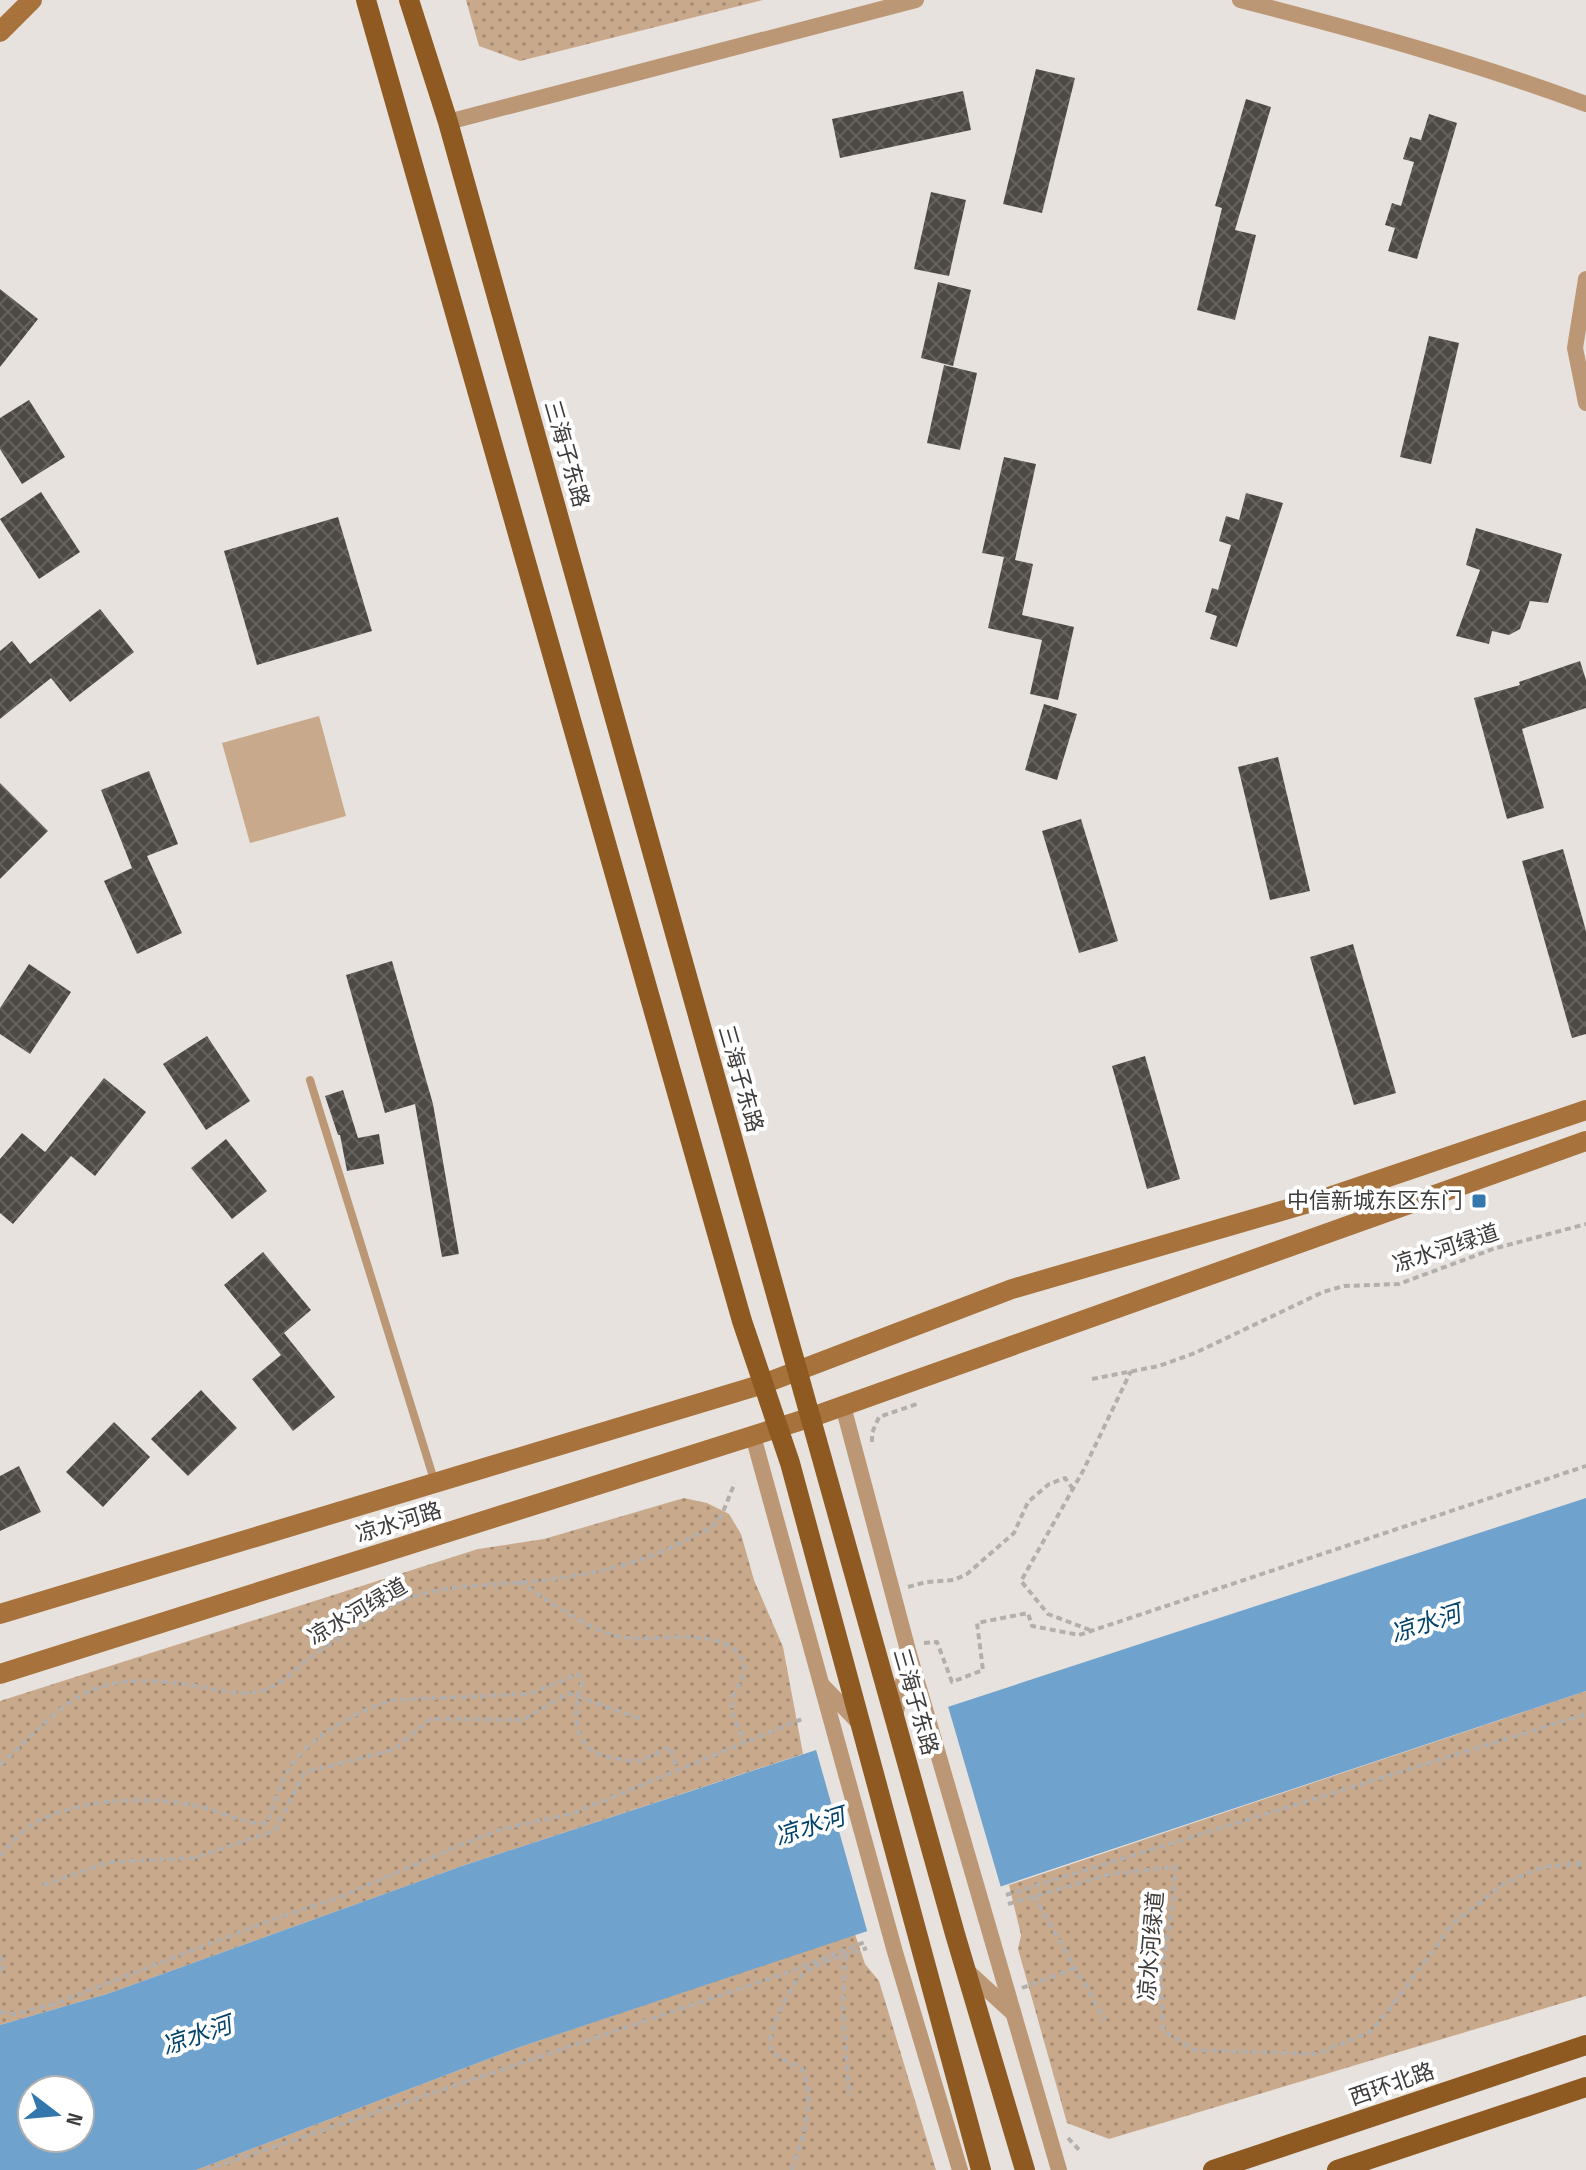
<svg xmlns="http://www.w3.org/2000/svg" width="1586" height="2170" font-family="'Sofia Sans Condensed','Noto Sans SC',sans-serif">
  <defs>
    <pattern id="park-dots" width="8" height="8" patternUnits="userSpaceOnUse" patternTransform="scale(2)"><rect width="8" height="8" fill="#c9a98b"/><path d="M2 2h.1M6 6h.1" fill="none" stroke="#a58b73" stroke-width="1.8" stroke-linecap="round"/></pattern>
    <pattern id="building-cross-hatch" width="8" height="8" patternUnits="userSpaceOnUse" patternTransform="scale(2)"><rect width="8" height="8" fill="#4d4a46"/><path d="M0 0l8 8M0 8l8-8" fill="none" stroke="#65625f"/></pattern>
  </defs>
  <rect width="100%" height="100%" fill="#e7e2de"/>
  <!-- grass -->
  <polygon fill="#c9a98b" points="319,716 346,816 250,843 222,743"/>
  <!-- park -->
  <g fill="url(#park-dots)">
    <polygon points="466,0 763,0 520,61 479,46"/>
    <polygon points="684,1498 707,1503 729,1514 741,1534 754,1580 783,1647 803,1754 462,1866 107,1994 0,2025 0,1701 478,1549 544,1539"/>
    <polygon points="1586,1691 1586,1996 1109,2139 1067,2123 1018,1949 1021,1935 1009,1885"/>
    <polygon points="855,1934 865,1964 879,1981 936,2170 196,2170 520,2047"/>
  </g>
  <!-- water -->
  <path fill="#6fa2cd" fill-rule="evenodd" d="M1586,1498v193l-1066,356 -324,123h-196v-145l107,-31 355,-128zM32,2090h48v48h-48z"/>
  <!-- pier -->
  <polygon fill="#e7e2de" points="947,1703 1002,1891 868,1934 815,1746"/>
  <!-- building -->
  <g fill="url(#building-cross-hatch)">
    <polygon points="1036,69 1075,78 1042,213 1003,204"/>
    <polygon points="963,91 971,130 840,158 832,119"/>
    <polygon points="1246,99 1271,107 1235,230 1256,235 1235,320 1197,310 1222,208 1215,206"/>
    <polygon points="1429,114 1457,123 1417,259 1388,251 1395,228 1385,225 1392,203 1401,206 1414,162 1403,159 1410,137 1421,140"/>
    <polygon points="931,192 966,200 949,276 914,269"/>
    <polygon points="938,282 971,290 953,366 921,358"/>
    <polygon points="0,289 38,319 0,367"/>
    <polygon points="1429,336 1459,343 1431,464 1400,457"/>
    <polygon points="944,365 977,373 960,450 927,443"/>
    <polygon points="29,400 65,457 22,484 0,449 0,418"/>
    <polygon points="1004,457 1036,464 1015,560 1033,564 1022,615 1074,627 1058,700 1030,694 1042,640 988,628 1004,557 982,553"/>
    <polygon points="41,492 80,552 39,579 0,519"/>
    <polygon points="1246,493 1283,503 1237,647 1210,639 1217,616 1205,612 1212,588 1218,590 1231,545 1219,541 1226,516 1239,520"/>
    <polygon points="338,517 372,631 257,665 224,551"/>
    <polygon points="1476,528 1562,554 1548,603 1530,601 1520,629 1509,635 1492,631 1489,644 1456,636 1480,570 1466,565"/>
    <polygon points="100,609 134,652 70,702 51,678 0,719 0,651 12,641 30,664"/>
    <polygon points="1580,661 1586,680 1586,708 1522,729 1544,808 1507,819 1474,698 1520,685 1519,682"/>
    <polygon points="1044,704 1077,714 1057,780 1025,770"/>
    <polygon points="1278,757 1310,891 1270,900 1238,767"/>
    <polygon points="149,771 178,844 147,856 182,933 137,954 104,881 132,868 101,790"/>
    <polygon points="0,783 48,831 0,879"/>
    <polygon points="1081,819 1118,941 1079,953 1042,831"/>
    <polygon points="1563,849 1586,931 1586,1034 1572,1038 1522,861"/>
    <polygon points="1353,944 1396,1093 1354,1105 1310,957"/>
    <polygon points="392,961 433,1104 459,1254 442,1257 415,1104 385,1113 346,975"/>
    <polygon points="29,964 71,992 30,1054 0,1034 0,1008"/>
    <polygon points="207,1036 250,1101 206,1130 163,1064"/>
    <polygon points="1145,1056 1180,1179 1147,1189 1112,1066"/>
    <polygon points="104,1078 146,1112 95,1176 71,1156 13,1224 0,1213 0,1159 22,1133 45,1152"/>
    <polygon points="343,1090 358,1138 379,1134 384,1164 347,1171 340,1135 338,1135 325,1096"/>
    <polygon points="226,1139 267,1191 232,1219 191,1168"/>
    <polygon points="263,1252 311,1310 284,1333 335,1397 293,1431 252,1379 281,1355 224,1285"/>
    <polygon points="201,1390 237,1428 188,1476 151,1439"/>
    <polygon points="114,1422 150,1457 103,1507 66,1472"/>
    <polygon points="19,1466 41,1512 0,1531 0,1476"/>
  </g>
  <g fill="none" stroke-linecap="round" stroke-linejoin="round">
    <!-- path -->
    <g stroke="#b3afac" stroke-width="4" stroke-dasharray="6 4" stroke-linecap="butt">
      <polyline points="1092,1379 1159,1366 1195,1353 1323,1292 1344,1286 1399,1284 1493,1249 1586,1224"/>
      <polyline points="872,1442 872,1433 879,1417 920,1403"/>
      <path d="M519,1582c31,19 73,52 109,56 29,3 101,-13 115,24 5,14 -7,23 -10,35 -4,16 6,32 12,46"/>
      <polyline points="908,1587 926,1582 954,1580 967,1574 1014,1533 1028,1502 1049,1484 1065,1478 1073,1489"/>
      <polyline points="1090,1630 1048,1614 1021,1581 1083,1471 1131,1371"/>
      <polyline points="924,1643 937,1642 952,1682 983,1670 977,1623 1028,1613 1032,1626 1079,1635 1586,1466"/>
      <path d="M0,1765c67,-61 84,-95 183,-81 24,3 55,13 78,7 19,-4 34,-22 50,-34 25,-17 70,-50 98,-59 49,-16 94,-12 144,-19 45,-6 93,-17 133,-39 9,-5 25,-10 31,-18 8,-11 12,-27 18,-39"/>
      <path d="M0,1856c10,-12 22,-26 36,-34 47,-24 115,-27 165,-15 23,5 42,18 66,16 7,-18 13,-40 24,-57 18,-29 70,-58 103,-66l135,-6 49,-20 5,6c-11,31 -12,69 26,77 10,2 22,5 32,3 10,-3 20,-9 29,-13l8,24"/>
      <polyline points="43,1885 109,1862 194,1858 274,1831 305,1772 393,1750 430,1719 523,1720 568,1693 641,1719"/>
      <polyline points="1006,1895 1586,1714"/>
      <polyline points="1034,1896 1105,2020"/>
      <polyline points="1008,1904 1110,1874 1175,1867 1173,1900 1161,1976 1163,2030 1194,2050 1317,2054 1370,2032 1398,1998 1453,1923 1505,1883 1543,1867 1586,1863"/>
      <polyline points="845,1955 843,2008 849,2096"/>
      <polyline points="0,1956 3,1963 0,1976"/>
      <polyline points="1022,1988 1075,1968"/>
      <polyline points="0,2012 14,2014 51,2005 271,1920 340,1897 468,1842 502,1829 574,1813 802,1719"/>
      <polyline points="1068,2138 1081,2152"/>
      <polyline points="206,2170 783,1974 865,1942"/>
      <path d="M792,2170c11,-34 25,-69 9,-103 -10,-4 -26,-8 -30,-20 -5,-15 20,-63 32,-73 14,-12 46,-20 64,-26"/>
    </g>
    <!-- lane -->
    <polyline stroke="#bc9775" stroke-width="8" points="310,1080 435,1483"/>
    <!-- street -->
    <g stroke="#bc9775" stroke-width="16">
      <path d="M1240,0c117,30 233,62 346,104"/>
      <polyline points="448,122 916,0"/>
      <polyline points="1586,279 1575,348 1586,403"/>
      <polyline points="843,1406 909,1654 1059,2170"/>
      <polyline points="753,1436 895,1952 960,2170"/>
      <polyline points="822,1685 860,1724"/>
      <polyline points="895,1716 909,1656"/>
      <polyline points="966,1970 1013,2013"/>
    </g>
    <!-- secondary -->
    <g stroke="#a7723b" stroke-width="20">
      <polyline points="0,32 32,0"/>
      <polyline points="0,1614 763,1384 1012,1289 1326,1198 1586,1110"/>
      <polyline points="0,1674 812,1417 1586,1141"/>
    </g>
    <!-- primary -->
    <g stroke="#8e5a21" stroke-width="20">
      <polyline points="366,0 742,1321 790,1463 981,2170"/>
      <polyline points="409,0 448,122 955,1934 1025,2170"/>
      <polyline points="1213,2170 1586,2045"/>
      <polyline points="1337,2170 1586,2087"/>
    </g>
  </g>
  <!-- markers -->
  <rect fill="#3377ad" stroke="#fff" stroke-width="3" x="1471" y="1193" width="16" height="16" rx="4"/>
  <g text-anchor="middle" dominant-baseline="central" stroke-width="8" stroke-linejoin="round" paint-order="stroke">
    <!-- street labels -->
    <g font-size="22" fill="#3e3c3b" stroke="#fff">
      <text transform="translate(566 454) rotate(74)">三海子东路</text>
      <text transform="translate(740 1079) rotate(74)">三海子东路</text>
      <text transform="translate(1446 1249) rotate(-18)">凉水河绿道</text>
      <text transform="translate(399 1523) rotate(-17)">凉水河路</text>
      <text transform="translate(358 1612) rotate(-30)">凉水河绿道</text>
      <text transform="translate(915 1702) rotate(74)">三海子东路</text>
      <text transform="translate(1152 1946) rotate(-85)">凉水河绿道</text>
      <text transform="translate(1392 2085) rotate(-19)">西环北路</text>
    </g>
    <!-- poi labels -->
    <g font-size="22" fill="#3e3c3b" stroke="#fff" text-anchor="end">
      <text x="1463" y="1201">中信新城东区东门</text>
    </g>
    <!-- water labels -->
    <g font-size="24" font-style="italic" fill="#02436c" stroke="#fff">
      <text transform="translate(1426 1624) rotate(-18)">凉水河</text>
      <text transform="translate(810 1827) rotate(-18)">凉水河</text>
      <text transform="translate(197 2036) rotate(-19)">凉水河</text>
    </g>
  </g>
  <!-- north arrow -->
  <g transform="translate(56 2114) rotate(106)"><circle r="38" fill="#ffffff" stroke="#b2b1b1" stroke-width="2"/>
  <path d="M0-6L14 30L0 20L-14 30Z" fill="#3377ad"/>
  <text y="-12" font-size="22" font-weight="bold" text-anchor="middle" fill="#3e3c3b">N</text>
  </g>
</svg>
